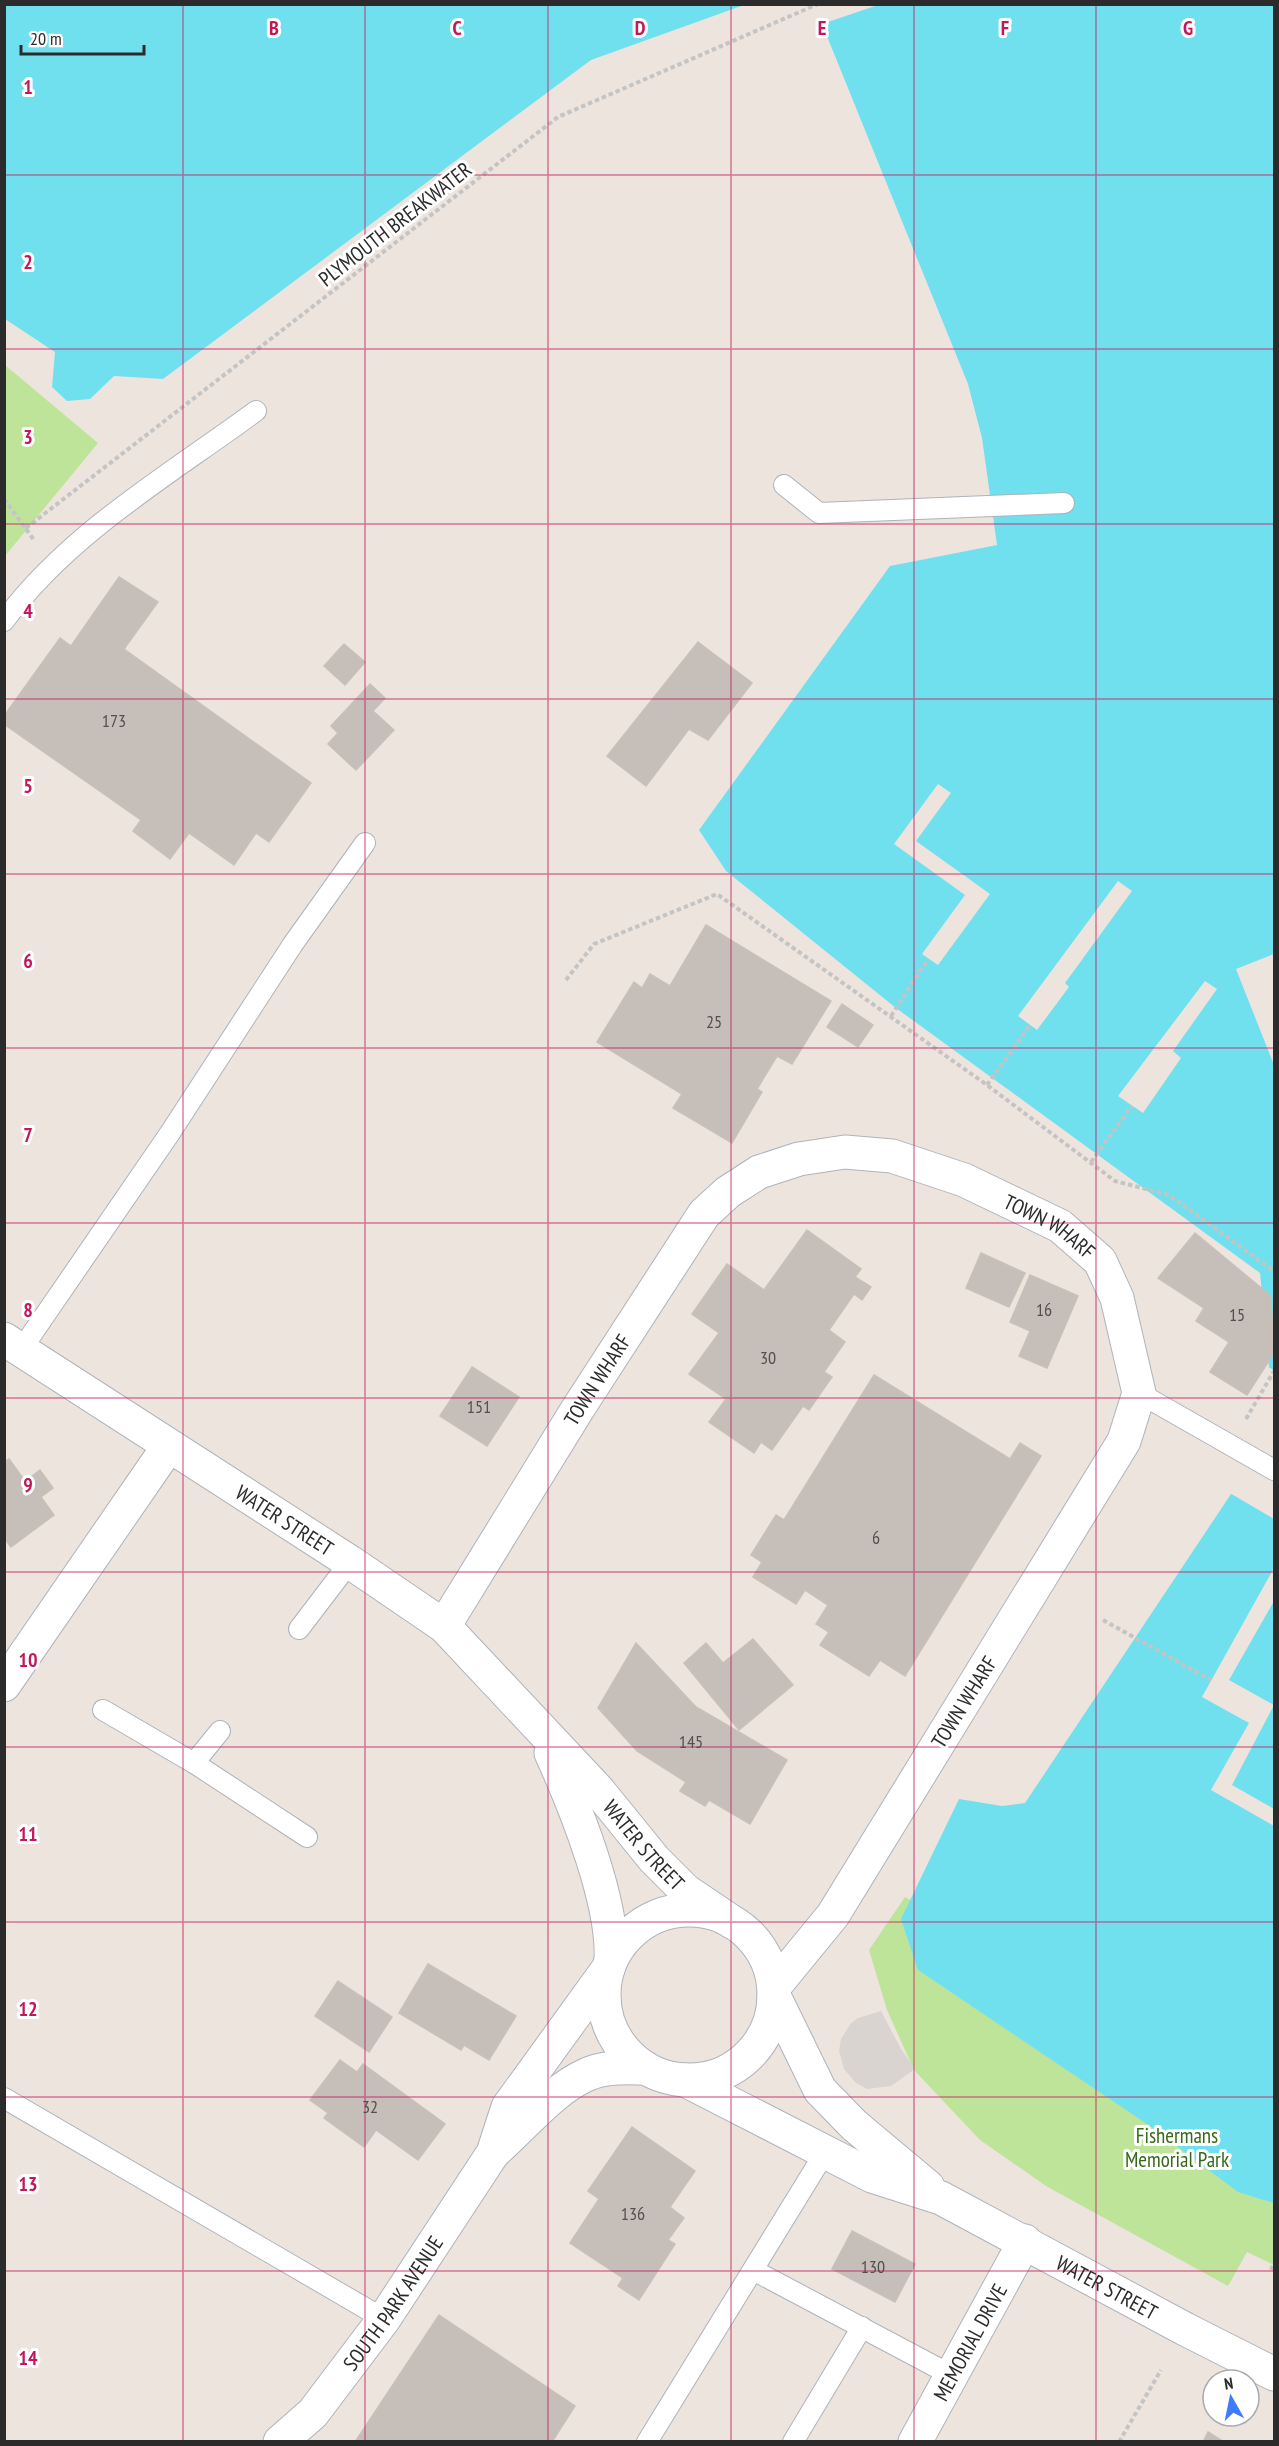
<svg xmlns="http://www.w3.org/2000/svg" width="1279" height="2446" font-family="'PT Sans Narrow',sans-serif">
  <rect width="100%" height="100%" fill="#ede4de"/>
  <!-- green -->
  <g fill="#bee49a">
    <polygon points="5,365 98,443 5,556"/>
    <polygon points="905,1897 994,1947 1274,2060 1274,2265 1247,2252 1228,2286 1046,2186 980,2140 914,2070 887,2010 869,1950"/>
  </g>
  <!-- plaza -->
  <polygon fill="#d9d4d0" points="881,2011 901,2049 915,2069 891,2086 867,2089 856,2083 844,2069 839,2051 841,2039 851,2023 858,2018"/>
  <!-- water -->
  <g fill="#70e0ef">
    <polygon points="881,4 1274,5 1274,2203 1238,2192 1153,2128 918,1970 901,1919 959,1799 1002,1806 1025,1803 1231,1494 1269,1367 1260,1273 896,1008 726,871 699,830 890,566 997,545 982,438 968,384 822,24"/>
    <polygon points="4,5 5,4 744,5 591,60 163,379 114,376 90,399 67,401 52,387 55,352 5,319"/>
  </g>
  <!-- pier -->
  <g fill="#ede4de">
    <polygon points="938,784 951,793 916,841 990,894 938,965 922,954 965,895 894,844"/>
    <polygon points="1118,881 1132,891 1065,983 1069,987 1037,1030 1018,1016"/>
    <polygon points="1274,954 1274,1065 1236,969"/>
    <polygon points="1205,981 1217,989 1173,1051 1181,1058 1143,1113 1118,1096"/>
    <polygon points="1266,1366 1274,1370 1274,1519 1228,1492"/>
    <polygon points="1274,1568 1274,1601 1229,1680 1274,1705 1232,1785 1274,1809 1274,1826 1211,1790 1249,1723 1202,1697"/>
  </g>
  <!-- building -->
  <g fill="#c6bfb9" stroke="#c9c0b7" stroke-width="1.5">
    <polygon points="119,577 158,602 124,649 311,783 269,842 256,833 234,865 189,833 170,859 133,831 141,820 4,724 4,716 60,638 71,646"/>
    <polygon points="698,642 752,683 708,740 689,729 646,786 607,756"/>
    <polygon points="344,644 365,662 345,685 324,666"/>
    <polygon points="370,684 385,698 373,711 394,730 356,770 328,744 338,733 331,726"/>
    <polygon points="706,925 831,1001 792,1064 777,1056 757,1089 762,1092 732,1143 673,1108 682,1094 597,1042 634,982 642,988 650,974 670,986"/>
    <polygon points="842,1004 873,1025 858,1047 827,1027"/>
    <polygon points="807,1230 861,1269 855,1277 871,1287 862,1300 854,1294 829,1330 845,1342 824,1372 832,1377 809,1410 803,1406 772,1450 761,1442 754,1453 709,1422 726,1399 689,1374 719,1333 692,1314 727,1264 764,1290"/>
    <polygon points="1195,1233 1271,1296 1274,1353 1247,1395 1210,1372 1229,1342 1196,1321 1204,1308 1158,1278"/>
    <polygon points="981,1253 1025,1273 1009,1307 966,1288"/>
    <polygon points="1030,1275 1078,1296 1047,1368 1019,1356 1030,1331 1010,1322"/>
    <polygon points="472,1367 519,1397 487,1446 440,1416"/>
    <polygon points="874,1375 1010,1459 1020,1443 1041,1456 905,1676 880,1660 869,1676 820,1645 829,1632 816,1624 828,1605 805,1590 796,1604 753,1577 762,1562 751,1555 776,1515 784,1520"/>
    <polygon points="9,1459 25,1481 40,1470 53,1488 41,1497 54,1515 11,1547 4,1538 4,1462"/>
    <polygon points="753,1639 793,1685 739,1730 684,1663 706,1643 723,1663"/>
    <polygon points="636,1643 696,1707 787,1760 750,1824 709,1800 705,1806 680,1791 686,1782 637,1751 598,1708"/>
    <polygon points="428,1964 516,2016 489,2060 464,2045 461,2050 399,2013"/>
    <polygon points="338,1981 392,2017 369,2052 315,2016"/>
    <polygon points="340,2060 357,2072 363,2064 445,2124 418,2160 376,2130 364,2147 324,2118 328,2113 310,2100"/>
    <polygon points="632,2127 695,2171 670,2207 684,2218 668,2240 675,2244 639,2300 618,2286 623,2278 570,2243 599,2199 588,2191"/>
    <polygon points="852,2231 915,2264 895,2302 832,2269"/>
    <polygon points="439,2315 575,2406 552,2442 355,2442"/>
    <polygon points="1208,2432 1224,2442 1203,2442"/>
  </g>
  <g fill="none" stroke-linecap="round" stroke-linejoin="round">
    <defs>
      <g id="lane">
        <polyline points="784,485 819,513 1064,503"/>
        <path d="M4,621c65,-88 165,-146 252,-210"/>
        <polyline points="21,1350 170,1133 293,944 365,843"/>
        <polyline points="1139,1393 1274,1470"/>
        <polyline points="299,1629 350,1562"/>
        <polyline points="103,1710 194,1763"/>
        <polyline points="220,1731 194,1763 307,1837"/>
        <polyline points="4,2098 384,2319"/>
        <polyline points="753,2270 951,2375"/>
        <polyline points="647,2442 824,2154"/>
        <polyline points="793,2442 862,2327"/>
      </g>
      <g id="street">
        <polyline points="4,1685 168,1447"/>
        <path id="s1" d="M915,2442l110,-201"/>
      </g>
      <g id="secondary">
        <path id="s2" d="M4,1339l346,223 94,64 154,164 56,69 32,32 46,31"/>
        <path id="s3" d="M444,1626l133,-216 127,-196 24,-22 31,-20 40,-13 46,-7 47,4 72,24 96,46 40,35 17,37 22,95 -15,48 -291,474 -59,72"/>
        <path d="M551,1753c24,53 63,149 60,207"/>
        <circle cx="689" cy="1995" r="85"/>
        <polyline points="774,1996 820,2090 854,2125 928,2187"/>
        <path id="s4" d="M685,2080l187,96 69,22 244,131 89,45"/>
        <path d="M494,2152c28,-24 58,-62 92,-77 18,-9 40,-7 59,-7"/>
        <path id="s5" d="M280,2442l33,-29 71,-94 109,-166 15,-46 100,-138"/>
      </g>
    </defs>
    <!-- lane casing -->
    <use href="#lane" stroke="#aeb3bb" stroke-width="22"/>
    <!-- street casing -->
    <use href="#street" stroke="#aeb3bb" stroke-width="35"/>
    <!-- secondary casing -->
    <use href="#secondary" stroke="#aeb3bb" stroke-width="35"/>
    <!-- path -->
    <g stroke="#c4c4c4" stroke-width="4" stroke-dasharray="4.5 3" stroke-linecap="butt">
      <polyline points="4,499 34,540"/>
      <polyline points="26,528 558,117 818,4"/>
      <polyline points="566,980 594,944 717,894 987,1085 1115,1181 1169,1195 1274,1271"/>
      <polyline points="891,1016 928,959"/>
      <polyline points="987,1085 1030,1025"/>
      <polyline points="1091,1162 1132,1106"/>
      <polyline points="1246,1419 1274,1371"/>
      <polyline points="1103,1620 1211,1680"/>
      <polyline points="1271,2270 1274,2264"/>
      <polyline points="1119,2442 1161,2370"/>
    </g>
    <!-- lane -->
    <use href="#lane" stroke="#fff" stroke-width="20"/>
    <!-- street -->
    <use href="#street" stroke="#fff" stroke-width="33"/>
    <!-- secondary -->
    <use href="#secondary" stroke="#fff" stroke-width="33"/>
  </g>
  <!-- grid -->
  <path fill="none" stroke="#c2185b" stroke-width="1.5" stroke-opacity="0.55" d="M183,4v2438M365,4v2438M548,4v2438M731,4v2438M914,4v2438M1096,4v2438M4,175h1270M4,349h1270M4,524h1270M4,699h1270M4,874h1270M4,1048h1270M4,1223h1270M4,1398h1270M4,1572h1270M4,1747h1270M4,1922h1270M4,2097h1270M4,2271h1270"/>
  <g text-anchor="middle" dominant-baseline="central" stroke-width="6" stroke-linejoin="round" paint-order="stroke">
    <!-- number labels -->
    <g font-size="18" fill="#52504e">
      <text x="114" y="720">173</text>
      <text x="714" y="1021">25</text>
      <text x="1044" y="1309">16</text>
      <text x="1237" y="1314">15</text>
      <text x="768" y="1357">30</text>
      <text x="479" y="1406">151</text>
      <text x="876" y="1537">6</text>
      <text x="691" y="1741">145</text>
      <text x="370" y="2106">32</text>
      <text x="633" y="2213">136</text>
      <text x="873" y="2266">130</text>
    </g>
    <!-- street labels -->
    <g font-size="21" fill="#2b2b2b" stroke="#fff">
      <text transform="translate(395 224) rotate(-38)">PLYMOUTH BREAKWATER</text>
      <text stroke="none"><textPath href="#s3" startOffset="866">TOWN WHARF</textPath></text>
      <text stroke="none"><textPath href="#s3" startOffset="290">TOWN WHARF</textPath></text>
      <text stroke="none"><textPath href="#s2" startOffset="334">WATER STREET</textPath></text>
      <text transform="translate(964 1702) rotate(-58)">TOWN WHARF</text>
      <text stroke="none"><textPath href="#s2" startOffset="822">WATER STREET</textPath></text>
      <text stroke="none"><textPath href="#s4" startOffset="471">WATER STREET</textPath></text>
      <text stroke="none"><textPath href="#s5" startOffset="180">SOUTH PARK AVENUE</textPath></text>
      <text stroke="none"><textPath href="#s1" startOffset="114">MEMORIAL DRIVE</textPath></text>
    </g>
    <!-- park labels -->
    <g font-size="21" fill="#366a1a" stroke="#fff">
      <text x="1177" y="2135">Fishermans<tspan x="1177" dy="24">Memorial Park</tspan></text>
    </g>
  </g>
  <g font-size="20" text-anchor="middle" font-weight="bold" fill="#c2185b" stroke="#fff" stroke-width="6" stroke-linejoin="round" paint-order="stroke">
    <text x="274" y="35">B</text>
    <text x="457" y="35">C</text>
    <text x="640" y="35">D</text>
    <text x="822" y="35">E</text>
    <text x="1005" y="35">F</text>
    <text x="1188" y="35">G</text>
    <text x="28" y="94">1</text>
    <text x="28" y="269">2</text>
    <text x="28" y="444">3</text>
    <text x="28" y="618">4</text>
    <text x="28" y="793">5</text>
    <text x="28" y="968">6</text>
    <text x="28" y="1142">7</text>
    <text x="28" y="1317">8</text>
    <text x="28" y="1492">9</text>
    <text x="28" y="1667">10</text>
    <text x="28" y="1841">11</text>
    <text x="28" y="2016">12</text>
    <text x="28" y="2191">13</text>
    <text x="28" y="2365">14</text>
  </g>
  <!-- border -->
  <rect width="1279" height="2446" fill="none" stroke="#2b2b2b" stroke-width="12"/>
  <!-- north arrow -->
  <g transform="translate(1231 2398) rotate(351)"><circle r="28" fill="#ffffff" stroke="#aaaaaa" stroke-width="1.5"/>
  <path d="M0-4.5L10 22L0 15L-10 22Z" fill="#3d7cfb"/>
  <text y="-9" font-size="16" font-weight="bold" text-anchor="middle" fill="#2b2b2b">N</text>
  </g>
  <!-- scale -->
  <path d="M21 45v9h123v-9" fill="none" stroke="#2b2b2b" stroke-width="3"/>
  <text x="30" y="45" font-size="18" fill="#2b2b2b" stroke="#ffffff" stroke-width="4.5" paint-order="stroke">20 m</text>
</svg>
